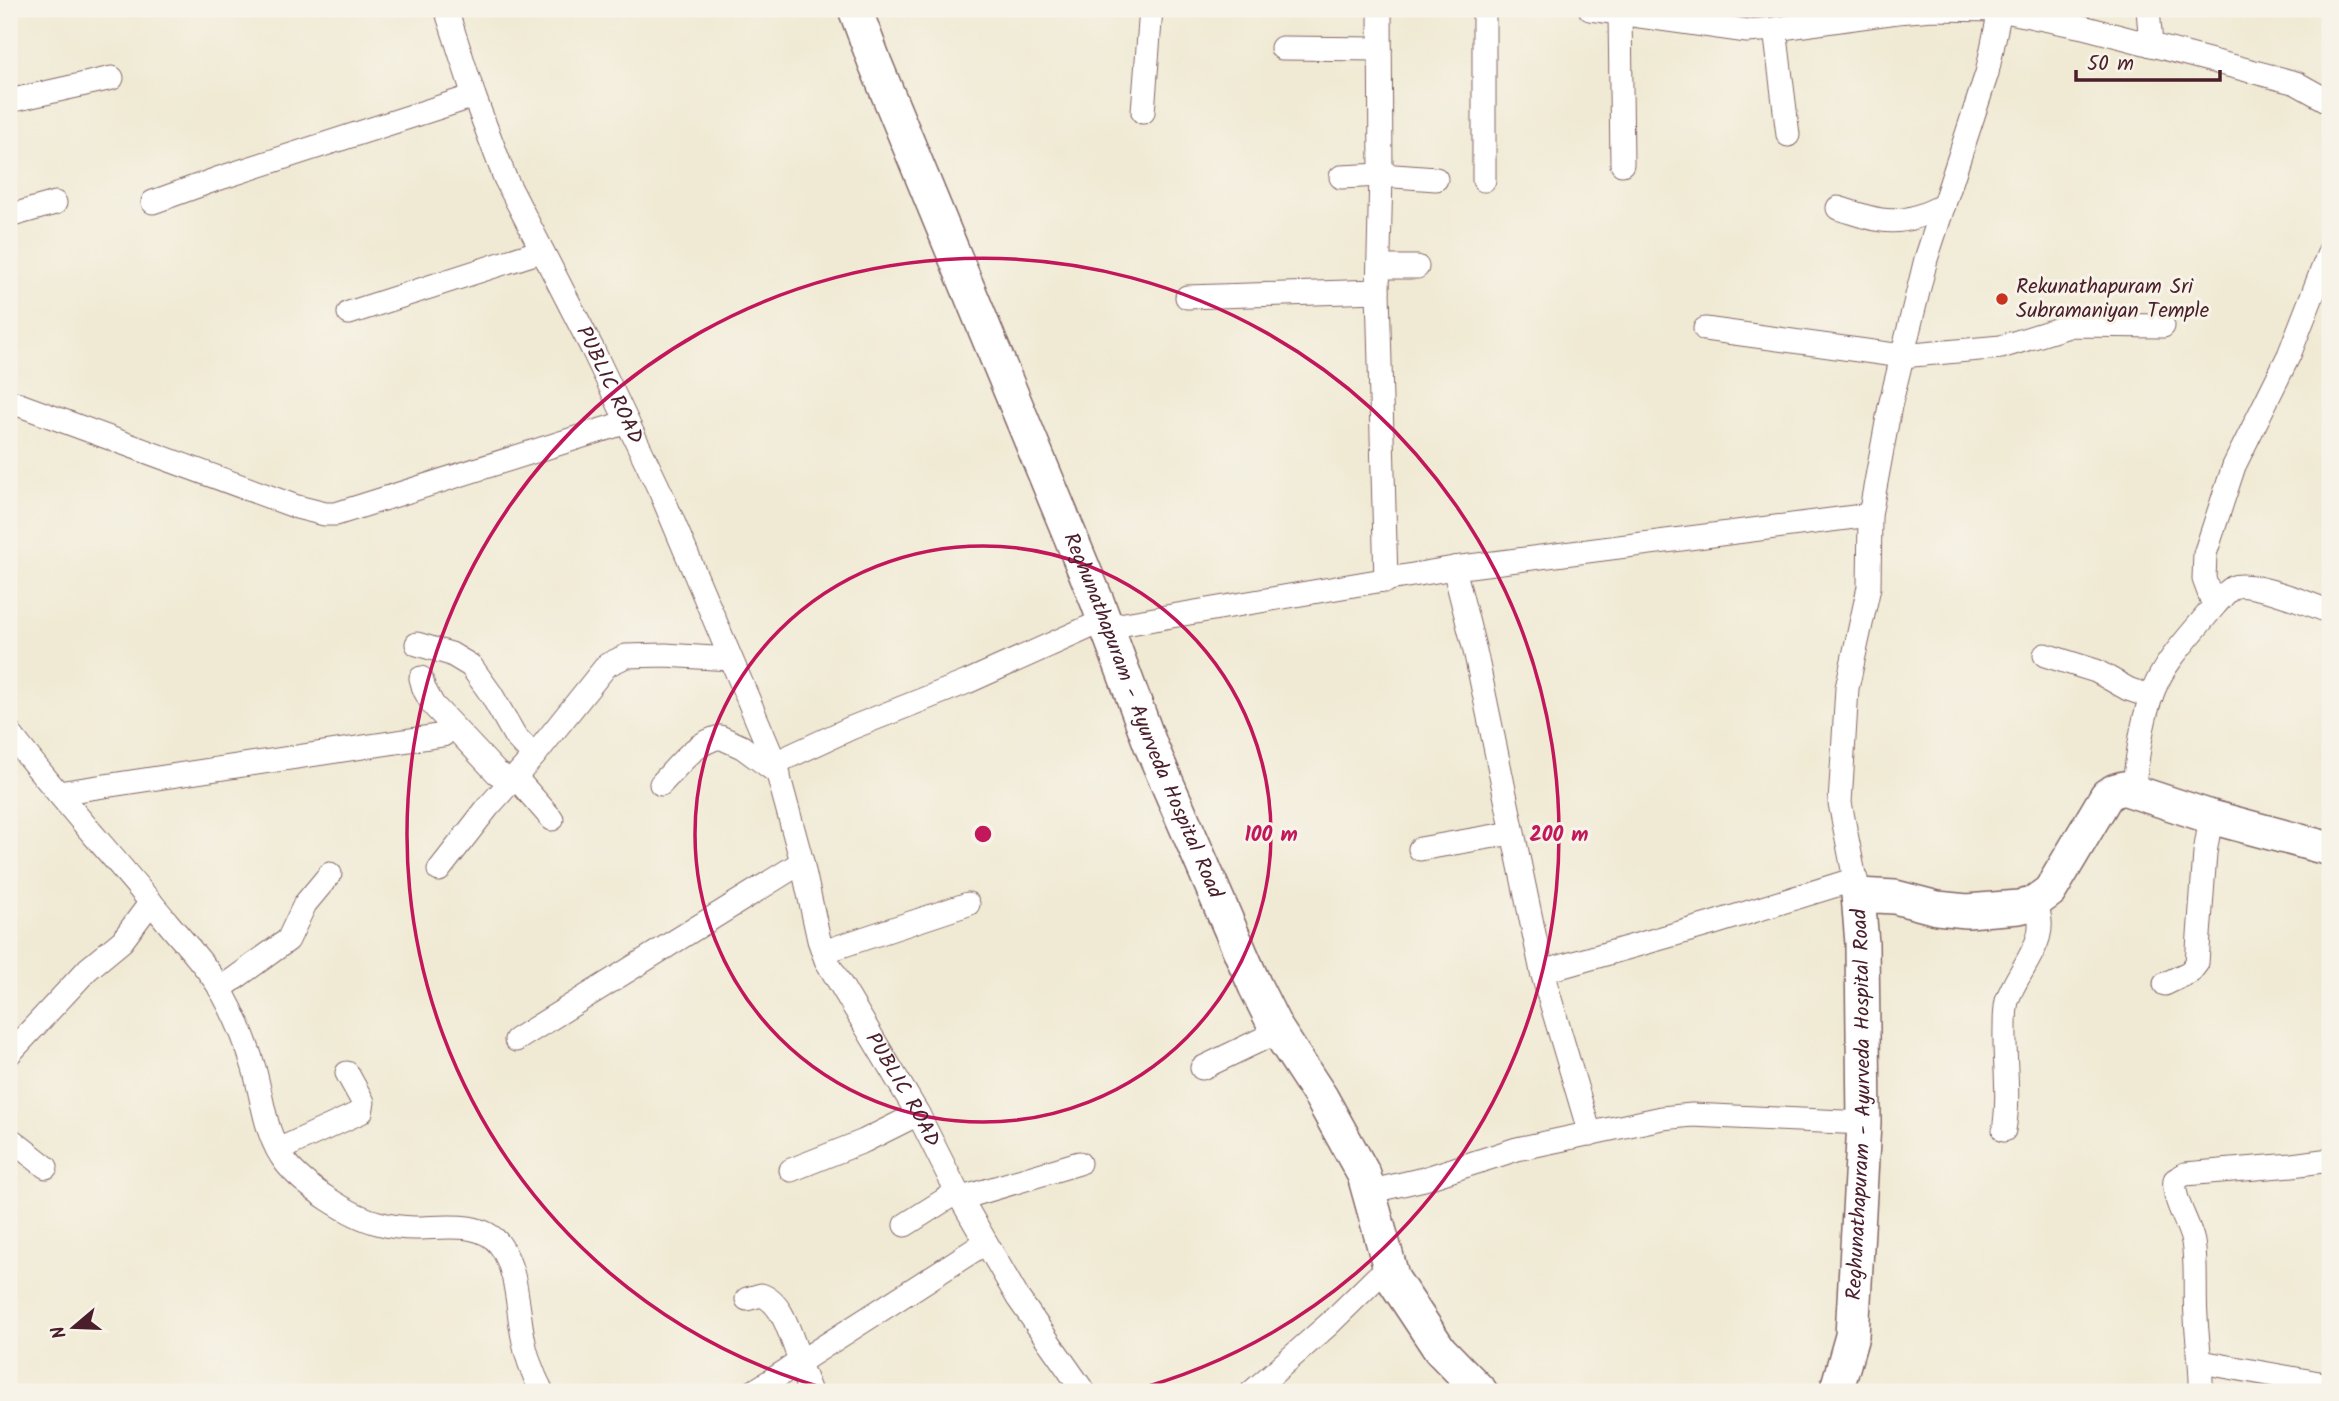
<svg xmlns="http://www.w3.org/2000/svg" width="2339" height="1401" font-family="Kalam,sans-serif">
  <rect width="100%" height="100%" fill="#f7f3e8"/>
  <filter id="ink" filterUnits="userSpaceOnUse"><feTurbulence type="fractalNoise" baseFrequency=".0143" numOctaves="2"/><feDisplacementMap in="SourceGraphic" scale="14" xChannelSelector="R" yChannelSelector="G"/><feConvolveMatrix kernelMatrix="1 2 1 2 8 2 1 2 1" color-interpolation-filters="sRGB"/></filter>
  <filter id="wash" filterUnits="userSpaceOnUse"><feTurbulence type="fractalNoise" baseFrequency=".00686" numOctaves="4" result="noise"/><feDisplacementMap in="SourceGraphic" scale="28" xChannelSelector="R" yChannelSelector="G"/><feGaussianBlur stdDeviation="1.57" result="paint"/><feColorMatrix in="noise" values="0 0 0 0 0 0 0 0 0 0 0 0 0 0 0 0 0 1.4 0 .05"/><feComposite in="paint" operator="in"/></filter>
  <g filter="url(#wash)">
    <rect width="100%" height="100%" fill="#f0ead4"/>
  </g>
  <g filter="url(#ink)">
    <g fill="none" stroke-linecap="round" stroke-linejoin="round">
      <defs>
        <g id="street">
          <path id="s1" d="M446,9l28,87 31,82 88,172 68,143 114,270 27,99 17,78 7,20 92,154 39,78 61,106 66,94"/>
          <polyline points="1380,9 1381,175 1378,291 1386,581"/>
          <polyline points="1590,9 1747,31 1775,29 1897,12 1933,9 2000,10"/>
          <polyline points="2148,9 2151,45"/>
          <polyline points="1620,13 1622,164"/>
          <polyline points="1775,29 1788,135"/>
          <polyline points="1282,48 1380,49"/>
          <polyline points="9,101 112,78"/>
          <polyline points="1143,112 1151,9"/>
          <polyline points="1341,177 1381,175 1436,179"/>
          <polyline points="1484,180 1484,9"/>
          <polyline points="153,202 217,179 474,96"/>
          <path d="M1838,208c46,15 62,20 106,-3"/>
          <polyline points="9,216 55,203"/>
          <path d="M2330,250l-41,105 -55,111 -29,88 -1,25 10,27c6,-6 12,-15 20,-19 15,-7 79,18 96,25"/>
          <polyline points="1380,267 1417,267"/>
          <polyline points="1187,297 1378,291"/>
          <polyline points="349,313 541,251"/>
          <polyline points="1705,329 1902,356 2001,347 2072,325 2163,326"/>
          <polyline points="9,401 297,507 325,514 336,514 627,422"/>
          <polyline points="1454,568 1476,655 1542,972 1590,1134"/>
          <polyline points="1107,627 1454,568 1870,515"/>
          <polyline points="417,644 451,654 471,666 491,694 515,736 534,756"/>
          <polyline points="2045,655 2096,671 2128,689 2151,697"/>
          <polyline points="421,678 424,689 433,705 497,773 513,781"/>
          <path d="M9,732c50,66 107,127 159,191 18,22 39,43 53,67 14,25 25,51 33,78 9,32 11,68 32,95 18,23 64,53 92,60 11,3 26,5 37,5 27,0 66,-8 85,17 18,26 17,63 23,92 3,20 10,37 19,55"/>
          <polyline points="775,763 851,728 967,682 1105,620"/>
          <polyline points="516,778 552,819"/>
          <path d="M661,784c18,-19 33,-41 59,-47l22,10 37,27"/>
          <path d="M2133,790c5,-33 8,-69 21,-101 12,-30 40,-57 60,-83"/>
          <polyline points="58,793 443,735"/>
          <polyline points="1420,849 1512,833"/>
          <polyline points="439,870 488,807 534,756 607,665 626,656 665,655 730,659"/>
          <polyline points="1858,895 1840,803 1847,688 1869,587 1870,515 1890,406 1926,259 1987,73 2000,10 2083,27 2296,83 2330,102"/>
          <polyline points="823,952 968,904"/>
          <polyline points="1542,972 1711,924 1856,879"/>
          <polyline points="2165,984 2190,972 2197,963 2205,853 2211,817"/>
          <polyline points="220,989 288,940 305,904 330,874"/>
          <polyline points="516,1040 802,862"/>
          <polyline points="9,1054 88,969 122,941 151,902"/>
          <polyline points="1202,1068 1279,1031"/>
          <path d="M2004,1130c6,-34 0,-68 1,-102 0,-9 0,-18 2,-27 10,-33 48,-63 27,-98"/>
          <polyline points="9,1138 46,1167"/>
          <polyline points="278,1150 361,1112 363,1102 347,1073"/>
          <polyline points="791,1170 864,1141 918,1114"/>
          <polyline points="1368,1192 1424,1179 1517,1149 1662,1118 1692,1115 1864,1123"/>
          <polyline points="962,1198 1079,1163"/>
          <polyline points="905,1225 957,1192"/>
          <path d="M747,1299l14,-4c24,8 30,46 40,67"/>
          <polyline points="2201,1362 2330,1385"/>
          <polyline points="799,1363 810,1392"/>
          <polyline points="753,1392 985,1243"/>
          <polyline points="1252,1392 1328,1325 1377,1277 1390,1268"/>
          <path d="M2201,1392c1,-26 -4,-49 -5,-75 -2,-25 1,-51 -3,-75 -4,-20 -21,-42 -18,-62l10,-6 107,-9 38,-5"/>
        </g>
        <g id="secondary">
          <path id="s2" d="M855,9l20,54 222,538 54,145 104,240 21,42 45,69 43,78 29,104 47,71 41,42"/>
          <path id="s3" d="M1836,1392l16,-56 12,-213 -2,-179 -4,-49 37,2 42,11 30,3 52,-4 13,-3 18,-13 57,-96 9,-5 7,-2 88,29 119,32"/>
        </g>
      </defs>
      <!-- street casing -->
      <use href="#street" stroke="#846666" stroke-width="25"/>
      <!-- secondary casing -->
      <use href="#secondary" stroke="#846666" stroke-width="36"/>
      <!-- street -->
      <use href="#street" stroke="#fff" stroke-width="23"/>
      <!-- secondary -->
      <use href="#secondary" stroke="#fff" stroke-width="33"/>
    </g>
  </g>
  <!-- distance rings -->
  <g fill="none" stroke="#c2185b" stroke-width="3.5">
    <circle cx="983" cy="834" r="288"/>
    <path d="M839 1392A576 576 0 1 1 1127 1392"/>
  </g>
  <!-- markers -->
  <circle fill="#c8321e" stroke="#f7f3e8" stroke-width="2.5" cx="2002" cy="299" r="7"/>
  <g text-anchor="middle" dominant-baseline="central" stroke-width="6" stroke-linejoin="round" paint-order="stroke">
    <!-- poi labels -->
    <g font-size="21" fill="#4a1f2b" stroke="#f7f3e8" text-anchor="start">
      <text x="2016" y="287">Rekunathapuram Sri<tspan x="2016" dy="24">Subramaniyan Temple</tspan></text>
    </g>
    <!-- street labels -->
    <g font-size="21" fill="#4a1f2b" stroke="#f7f3e8">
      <text stroke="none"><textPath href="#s1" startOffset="411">PUBLIC ROAD</textPath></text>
      <text stroke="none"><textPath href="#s2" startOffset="763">Reghunathapuram - Ayurveda Hospital Road</textPath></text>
      <text stroke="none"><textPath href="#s1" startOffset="1178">PUBLIC ROAD</textPath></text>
      <text stroke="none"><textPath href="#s3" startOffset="290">Reghunathapuram - Ayurveda Hospital Road</textPath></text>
    </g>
  </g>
  <circle cx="983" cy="834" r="10" fill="#c2185b" stroke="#f7f3e8" stroke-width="3.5"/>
  <g font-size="21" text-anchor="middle" font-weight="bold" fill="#c2185b" stroke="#f7f3e8" stroke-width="6" stroke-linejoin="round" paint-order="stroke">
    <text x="1271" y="841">100 m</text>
    <text x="1559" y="841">200 m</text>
  </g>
  <!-- margin -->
  <rect width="2339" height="1401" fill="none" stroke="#f7f3e8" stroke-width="35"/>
  <!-- north arrow -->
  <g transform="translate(74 1327) rotate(251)" stroke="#f7f3e8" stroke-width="5" paint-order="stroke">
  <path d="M0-5L12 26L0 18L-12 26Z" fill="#4a1f2b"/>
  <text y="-10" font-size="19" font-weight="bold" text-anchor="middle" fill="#4a1f2b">N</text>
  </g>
  <!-- scale -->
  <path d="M2076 70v10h144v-10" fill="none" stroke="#4a1f2b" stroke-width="3.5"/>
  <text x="2087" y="70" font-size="21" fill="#4a1f2b" stroke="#f7f3e8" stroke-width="5" paint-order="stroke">50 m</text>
</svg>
